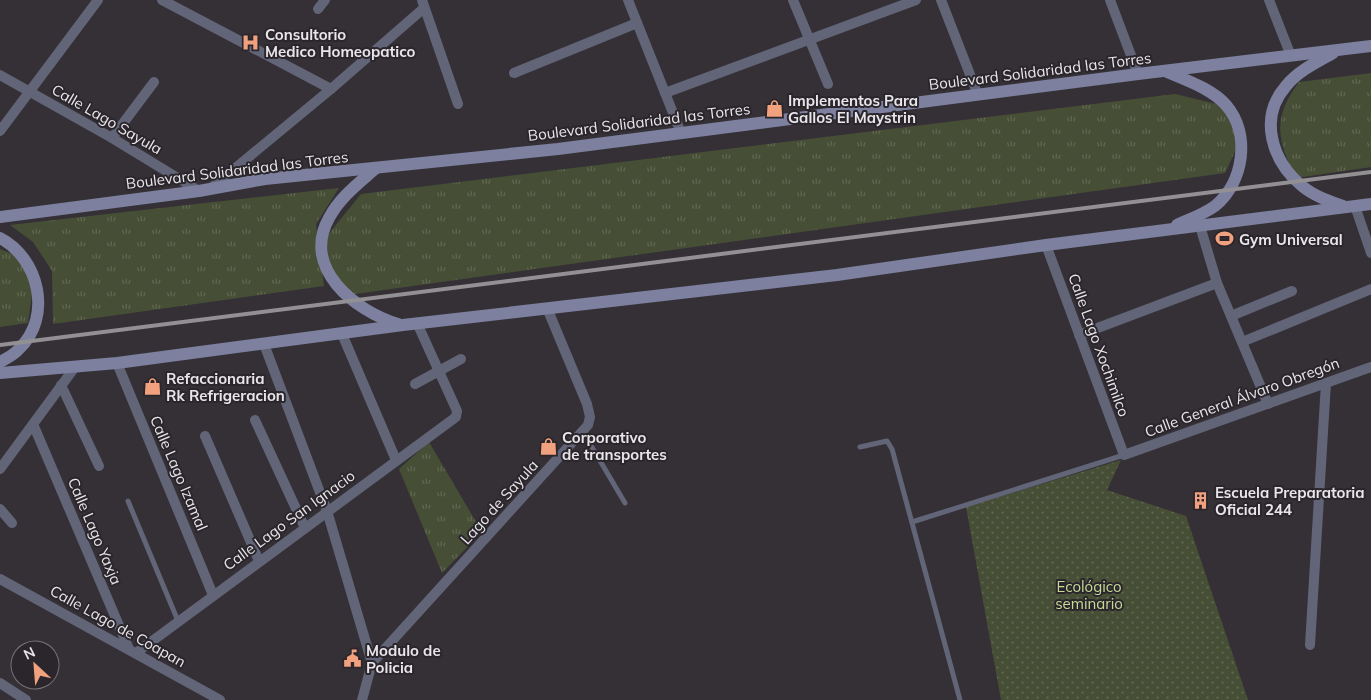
<svg xmlns="http://www.w3.org/2000/svg" width="1371" height="700" font-family="Mulish,sans-serif">
  <defs>
    <pattern id="grass-tufts" width="24" height="20" patternUnits="userSpaceOnUse" patternTransform="scale(1.25)"><rect width="24" height="20" fill="#464e35"/><path d="M3 7l-1-3M5 7V3M7 7l1-3M15 17l-1-3M17 17v-4M19 17l1-3" fill="none" stroke="#616852"/></pattern>
    <pattern id="park-dots" width="8" height="8" patternUnits="userSpaceOnUse" patternTransform="scale(1.25)"><rect width="8" height="8" fill="#464e35"/><path d="M2 2h.1M6 6h.1" fill="none" stroke="#616852" stroke-width="1.8" stroke-linecap="round"/></pattern>
  </defs>
  <rect width="100%" height="100%" fill="#343036"/>
  <!-- grass -->
  <g fill="url(#grass-tufts)">
    <path d="M1371,73v94l-75,11c-19,-38 -24,-60 3,-96z"/>
    <polygon points="1175,94 1225,106 1240,141 1225,173 348,295 330,269 326,237 361,194"/>
    <polygon points="339,188 316,224 324,286 53,324 52,271 33,242 10,225"/>
    <polygon points="0,249 18,256 33,287 28,323 0,327"/>
    <polygon points="429,442 482,532 442,573 399,469"/>
  </g>
  <!-- park -->
  <polygon fill="url(#park-dots)" points="1121,460 1107,490 1186,516 1248,700 1001,700 966,507"/>
  <g fill="none" stroke-linecap="round" stroke-linejoin="round">
    <!-- lane -->
    <g stroke="#626577" stroke-width="5">
      <polyline points="583,432 625,503"/>
      <polyline points="860,447 887,441 892,449 960,700"/>
      <polyline points="128,501 178,621"/>
      <polyline points="912,522 1124,455"/>
    </g>
    <!-- street -->
    <g stroke="#626577" stroke-width="10">
      <polyline points="162,0 331,89"/>
      <polyline points="422,0 458,104"/>
      <polyline points="628,0 681,133"/>
      <polyline points="793,0 828,84"/>
      <polyline points="941,0 978,95"/>
      <polyline points="1110,0 1138,74"/>
      <polyline points="1269,0 1291,56"/>
      <polyline points="318,9 325,0"/>
      <polyline points="514,73 637,23"/>
      <polyline points="0,75 112,138 199,191"/>
      <polyline points="665,93 916,0"/>
      <polyline points="0,131 98,0"/>
      <polyline points="112,138 154,82"/>
      <polyline points="210,189 331,89 424,8"/>
      <polyline points="1355,206 1371,253"/>
      <polyline points="1200,226 1217,283 1268,404"/>
      <polyline points="1046,245 1124,455 1371,367"/>
      <polyline points="1231,316 1292,291"/>
      <polyline points="342,334 396,460"/>
      <polyline points="1079,335 1217,283"/>
      <polyline points="1242,342 1371,289"/>
      <polyline points="264,344 327,511 372,663"/>
      <polyline points="117,363 213,595"/>
      <polyline points="415,384 461,359"/>
      <polyline points="61,385 99,466"/>
      <polyline points="255,420 305,528"/>
      <polyline points="33,424 129,649"/>
      <polyline points="205,436 259,561"/>
      <polyline points="0,469 75,367"/>
      <polyline points="0,509 12,523"/>
      <polyline points="0,579 220,700"/>
      <polyline points="1310,645 1326,383"/>
      <polyline points="136,653 456,417 457,411 417,323"/>
      <polyline points="0,683 26,700"/>
      <polyline points="362,700 372,663 588,425 590,417 587,404 547,308"/>
    </g>
    <!-- secondary -->
    <g stroke="#7d809e" stroke-width="12">
      <path d="M1333,53c-16,9 -35,18 -47,33 -28,32 -14,75 16,100 12,10 27,15 41,20"/>
      <path d="M1165,71c20,9 46,17 61,34 25,29 18,77 -11,101 -11,8 -25,13 -38,19"/>
      <path d="M376,168c-17,15 -36,29 -47,50 -28,50 26,93 69,106"/>
      <polyline points="0,217 199,191 265,179 558,149 1138,74 1371,46"/>
      <path d="M0,238c39,20 53,79 19,111 -5,6 -12,9 -19,13"/>
      <polyline points="0,373 117,363 403,325 837,275 1046,245 1371,204"/>
    </g>
    <!-- rail -->
    <polyline stroke="#939094" stroke-width="4" points="0,345 1371,172"/>
  </g>
  <!-- icons -->
  <defs>
    <symbol id="hospital-bare" viewBox="-9 -9 18 18"><path d="M-5-5h3v3.5h4V-5h3V5h-3V1.5h-4V5h-3Z" fill="#f1a17e" stroke="#2a262c" stroke-width="2.5" paint-order="stroke"/></symbol>
    <symbol id="shop-bare" viewBox="-9 -9 18 18"><path d="M-5-2.5h2.3a2.7 3.5 0 0 1 5.4 0H5L5.5 6h-11ZM-1.5-2.5h3a1.5 2.3 0 0 0-3 0Z" fill="#f1a17e" stroke="#2a262c" stroke-width="2.5" paint-order="stroke"/></symbol>
    <symbol id="stadium-bare" viewBox="-9 -9 18 18"><path d="M0-5a6.5 5 0 1 0 0 10a6.5 5 0 1 0 0-10ZM-3.5-1.8h7v3.6h-7Z" fill="#f1a17e" stroke="#2a262c" stroke-width="2.5" paint-order="stroke"/></symbol>
    <symbol id="building-bare" viewBox="-9 -9 18 18"><path d="M-4-6H4V6H1V3H-1V6H-4ZM-2.5-4.3h1.7v1.8h-1.7ZM.8-4.3h1.7v1.8H.8ZM-2.5-1h1.7V.8h-1.7ZM.8-1h1.7V.8H.8Z" fill="#f1a17e" stroke="#2a262c" stroke-width="2.5" paint-order="stroke"/></symbol>
    <symbol id="civic-bare" viewBox="-9 -9 18 18"><path d="M-.6-6.5H3V-4.5H.6V-3L4-1V1h2V6H-6V1h2V-1L-.6-3ZM-1.2 2.5V6h2.4V2.5Z" fill="#f1a17e" stroke="#2a262c" stroke-width="2.5" paint-order="stroke"/></symbol>
  </defs>
  <g fill-rule="evenodd">
    <use href="#hospital-bare" x="238" y="30" width="25" height="25"/>
    <use href="#shop-bare" x="762" y="96" width="25" height="25"/>
    <use href="#stadium-bare" x="1212" y="226" width="25" height="25"/>
    <use href="#shop-bare" x="140" y="374" width="25" height="25"/>
    <use href="#shop-bare" x="536" y="434" width="25" height="25"/>
    <use href="#building-bare" x="1188" y="488" width="25" height="25"/>
    <use href="#civic-bare" x="340" y="646" width="25" height="25"/>
  </g>
  <g text-anchor="middle" dominant-baseline="central" stroke-width="4" stroke-linejoin="round" paint-order="stroke">
    <!-- poi labels -->
    <g font-size="15" font-weight="bold" fill="#e9e6ea" stroke="#2a262c" text-anchor="start">
      <text x="265" y="34">Consultorio<tspan x="265" dy="17">Medico Homeopatico</tspan></text>
      <text x="788" y="100">Implementos Para<tspan x="788" dy="17">Gallos El Maystrin</tspan></text>
      <text x="1239" y="239">Gym Universal</text>
      <text x="166" y="378">Refaccionaria<tspan x="166" dy="17">Rk Refrigeracion</tspan></text>
      <text x="562" y="437">Corporativo<tspan x="562" dy="17">de transportes</tspan></text>
      <text x="1215" y="492">Escuela Preparatoria<tspan x="1215" dy="17">Oficial 244</tspan></text>
      <text x="366" y="650">Modulo de<tspan x="366" dy="17">Policia</tspan></text>
    </g>
    <!-- street labels -->
    <g font-size="15" fill="#e9e6ea" stroke="#2a262c">
      <text transform="translate(1040 71) rotate(-7)">Boulevard Solidaridad las Torres</text>
      <text transform="translate(107 119) rotate(30)">Calle Lago Sayula</text>
      <text transform="translate(639 122) rotate(-7)">Boulevard Solidaridad las Torres</text>
      <text transform="translate(237 170) rotate(-7)">Boulevard Solidaridad las Torres</text>
      <text transform="translate(1099 345) rotate(70)">Calle Lago Xochimilco</text>
      <text transform="translate(1242 397) rotate(-20)">Calle General Álvaro Obregón</text>
      <text transform="translate(179 473) rotate(67)">Calle Lago Izamal</text>
      <text transform="translate(499 502) rotate(-48)">Lago de Sayula</text>
      <text transform="translate(289 520) rotate(-36)">Calle Lago San Ignacio</text>
      <text transform="translate(95 531) rotate(67)">Calle Lago Yaxja</text>
      <text transform="translate(118 626) rotate(29)">Calle Lago de Coapan</text>
    </g>
    <!-- park labels -->
    <g font-size="15" fill="#c6db95" stroke="#2a262c">
      <text x="1089" y="586">Ecológico<tspan x="1089" dy="17">seminario</tspan></text>
    </g>
  </g>
  <!-- north arrow -->
  <g transform="translate(35 665) rotate(334)"><circle r="24" fill="#2a262c" stroke="#767378"/>
  <path d="M0-4L9 19L0 12L-9 19Z" fill="#f1a17e"/>
  <text y="-8" font-size="14" font-weight="bold" text-anchor="middle" fill="#e9e6ea">N</text>
  </g>
</svg>
